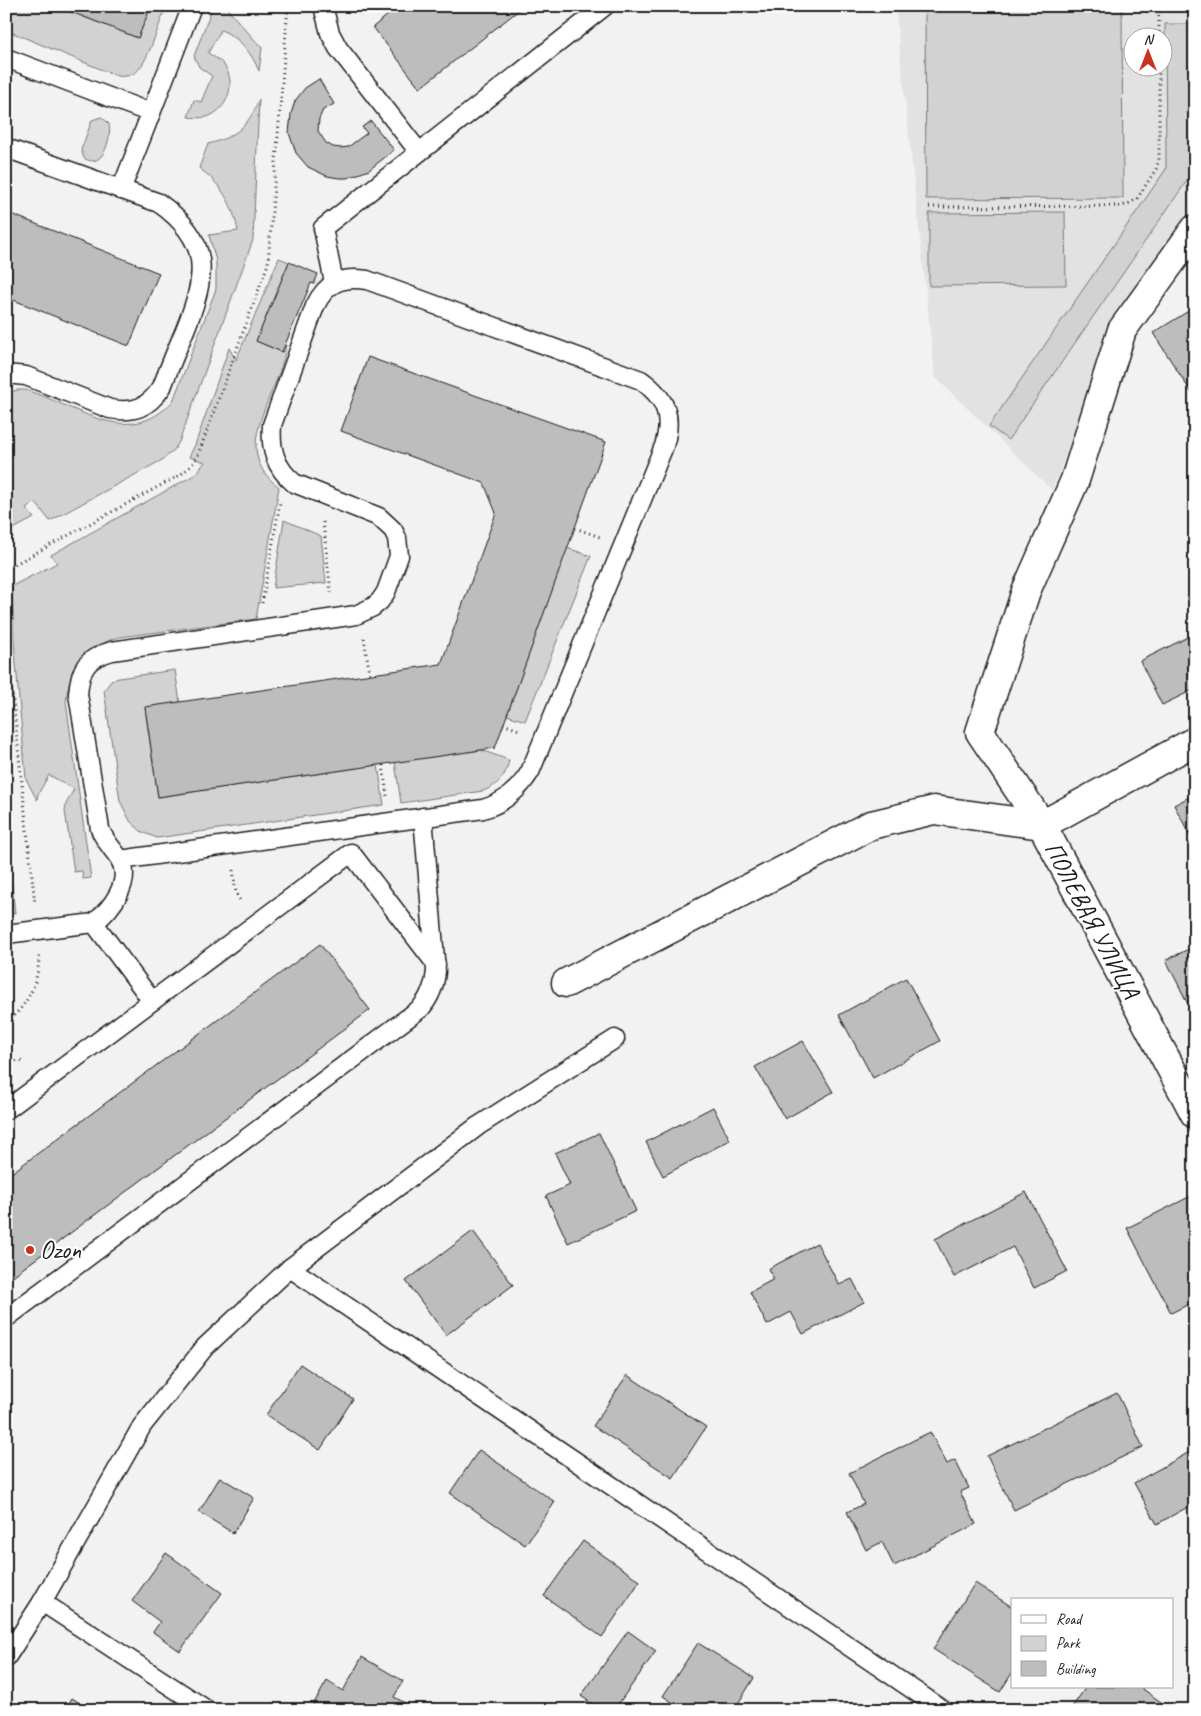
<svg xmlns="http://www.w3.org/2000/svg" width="1201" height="1716" font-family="Caveat,sans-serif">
  <rect width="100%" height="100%" fill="#f2f2f2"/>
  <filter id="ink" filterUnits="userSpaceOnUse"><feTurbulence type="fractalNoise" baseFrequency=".02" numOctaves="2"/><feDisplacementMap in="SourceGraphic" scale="10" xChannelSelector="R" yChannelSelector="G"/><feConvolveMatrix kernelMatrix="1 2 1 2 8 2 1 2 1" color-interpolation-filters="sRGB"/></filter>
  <g filter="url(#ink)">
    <!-- built -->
    <path fill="#e2e2e2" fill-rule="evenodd" d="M895,6h300v201l-79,119 -64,164 -117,-113zM1134,38h30v30h-30z"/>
    <!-- green -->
    <g fill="#d2d2d2" stroke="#777">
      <path d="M6,6h50l82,32 13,-32h15c-6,15 -18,57 -30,66 -6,4 -12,5 -19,4l-111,-46z"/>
      <path d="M213,6h17l-1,5 33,37 -3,23c-8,-19 -19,-33 -38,-41l-13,23c6,4 12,7 16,12 13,18 4,45 -17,52 -6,1 -13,1 -19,0l6,-17 7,2 11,-26 -13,-9 -5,-11z"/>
      <polygon points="925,6 1122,6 1123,198 926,199"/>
      <polygon points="1165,24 1195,24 1195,169 1008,440 989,426 1166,169"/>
      <path d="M259,99l-6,141 -74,202 -5,8 -12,10 -112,61 -15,-19 -9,7 8,9 -28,15v-139l11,-4h8c51,14 102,61 148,11l43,-112v-28l-7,-26 29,-4c-5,-27 -17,-47 -39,-63l9,-24c28,-7 41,-18 51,-45z"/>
      <path d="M101,117l3,2 5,5c3,13 -6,47 -25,34l-3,-8 11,-30z"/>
      <polygon points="1065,212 1066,285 929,286 929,213"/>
      <path d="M279,258l10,4 -33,79 26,11 4,-8c-3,47 -61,104 -7,143l-23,132 -136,18c-34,9 -51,30 -54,65l25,176 -8,1 -1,-8 -8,1 -9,-61 1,-7 8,-15 -25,-14 -11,19 -1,6 -11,-21 -12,-137 -2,-56 45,-23 -6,-8 145,-81 9,-12 -16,-5 6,-12 34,-97 7,12z"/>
      <polygon points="284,520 321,536 326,583 273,588"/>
      <polygon points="567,548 591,556 525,721 507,715"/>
      <polygon points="175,670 180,702 145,708 158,797 378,765 384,805 157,838 142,832 130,821 120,801 104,690 112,680 119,678"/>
      <path d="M481,750l28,10c-3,16 -10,25 -26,31l-82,12 -6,-41z"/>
      <polygon points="6,829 15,913 6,914"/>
    </g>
    <!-- building -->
    <g fill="#bdbdbd" stroke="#1c1c1c">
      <polygon points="56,6 151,6 138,38"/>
      <polygon points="399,6 524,6 420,88 373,27"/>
      <polygon points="319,79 334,104 323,110 319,119 318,131 326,143 333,147 341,148 348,147 367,133 362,127 371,121 394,150 369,170 347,178 339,178 327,176 308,167 296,153 289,133 291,114 295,101 305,88"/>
      <polygon points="6,212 159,273 129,346 6,297"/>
      <polygon points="289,262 318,274 314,284 311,283 282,352 256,341"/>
      <polygon points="1195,307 1195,398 1153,333"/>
      <polygon points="368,357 606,442 495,748 158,797 145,707 441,664 496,513 484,483 341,431"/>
      <polygon points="1188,637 1195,651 1195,689 1162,705 1140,661"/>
      <polygon points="1195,794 1195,844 1174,805"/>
      <polygon points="320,944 370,1010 6,1281 6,1177"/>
      <polygon points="1195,946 1195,1001 1188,1004 1166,960"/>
      <polygon points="906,978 940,1041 873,1078 839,1015"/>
      <polygon points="803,1041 833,1092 785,1119 755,1067"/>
      <polygon points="713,1107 730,1140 663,1176 646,1142"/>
      <polygon points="599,1133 636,1211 568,1243 546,1196 570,1185 555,1153"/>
      <polygon points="1026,1192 1067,1271 1034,1288 1013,1247 954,1277 935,1239"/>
      <polygon points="1195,1194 1195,1301 1171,1313 1127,1228"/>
      <polygon points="473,1231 513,1285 446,1335 406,1281"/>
      <polygon points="817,1243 839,1285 852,1279 864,1302 803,1334 791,1312 767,1325 750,1292 774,1279 768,1269"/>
      <polygon points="300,1364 353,1399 320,1450 266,1415"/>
      <polygon points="627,1375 706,1427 673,1478 593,1426"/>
      <polygon points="1117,1393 1143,1447 1014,1510 987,1456"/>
      <polygon points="930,1432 947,1464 955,1460 969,1488 960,1492 976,1524 894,1566 882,1542 866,1550 847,1512 864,1504 849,1473"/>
      <polygon points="1195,1449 1195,1503 1157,1524 1134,1483"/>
      <polygon points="479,1450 555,1502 525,1545 450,1493"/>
      <polygon points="220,1477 254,1498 233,1533 199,1512"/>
      <polygon points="583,1541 640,1581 602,1637 544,1596"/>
      <polygon points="166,1553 222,1593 180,1651 153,1632 160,1622 132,1601"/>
      <polygon points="975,1583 1012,1607 1012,1673 1000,1692 933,1649"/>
      <polygon points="628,1631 656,1651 614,1710 601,1710 581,1696"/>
      <polygon points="698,1643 754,1678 734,1710 684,1710 663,1696"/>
      <polygon points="362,1657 403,1681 394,1697 405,1703 401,1710 310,1710 327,1681 343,1691"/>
      <polygon points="1086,1687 1140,1687 1172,1710 1070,1710"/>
      <polygon points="72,1698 91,1710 65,1710"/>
    </g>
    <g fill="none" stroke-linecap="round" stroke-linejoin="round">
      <defs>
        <g id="service">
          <polyline points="323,6 330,33 338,48 419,152"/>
          <polyline points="6,58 151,113 192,6"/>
          <path d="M6,148l153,55c53,38 48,72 26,127 -8,19 -16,38 -23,57 -14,21 -28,26 -52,22l-84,-33 -20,-2"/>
          <polyline points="121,190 151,113"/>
          <polyline points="334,283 323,228 605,6"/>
          <polyline points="94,923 152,1001"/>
          <path d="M6,934l88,-11c17,-14 40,-42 25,-65 -7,-10 -15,-18 -19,-29l-22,-135c2,-26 9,-36 34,-43l244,-36 17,-8 7,-6 6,-9 13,-36 -2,-18 -4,-8 -14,-13 -85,-34c-19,-16 -24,-34 -22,-58l43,-119c11,-23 26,-30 52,-26l274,100c25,18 32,36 23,66l-134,326c-12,19 -26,31 -47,37l-363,51"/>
          <polyline points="6,1110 351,853 436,964"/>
          <polyline points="290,1268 943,1710"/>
          <path d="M6,1318l415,-310c9,-11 14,-22 15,-37l-13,-154"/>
          <polyline points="42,1602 207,1710"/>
          <polyline points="6,1658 42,1602 142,1426 205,1347 290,1268 478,1126 615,1039"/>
        </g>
        <g id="minor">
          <polyline points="1195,229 1122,330 1075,480 1026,591 980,732 1042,825 1195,1114"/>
          <polyline points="566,983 871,825 934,810 1042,825 1195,741"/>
        </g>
      </defs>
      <!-- service casing -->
      <use href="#service" stroke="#1c1c1c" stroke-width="21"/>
      <!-- minor casing -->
      <use href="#minor" stroke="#1c1c1c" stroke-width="31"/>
      <!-- path -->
      <g stroke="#1c1c1c" stroke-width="3" stroke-dasharray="1 4" stroke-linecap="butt">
        <polyline points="1159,6 1159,38"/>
        <polyline points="929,207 1122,206 1130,203 1137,199 1156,169 1159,160 1159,68"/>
        <path d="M6,480c8,8 6,16 0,25"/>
        <polyline points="323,522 331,593"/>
        <polyline points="575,528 600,537"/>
        <polyline points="6,569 180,475 191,466 198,455 268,264 288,6"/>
        <polyline points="262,603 280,503"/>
        <polyline points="6,636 35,904"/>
        <polyline points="364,638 370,675"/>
        <polyline points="503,724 519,730"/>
        <polyline points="383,765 387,796"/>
        <polyline points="233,870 236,893 241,902"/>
        <path d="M6,1022c22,-16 33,-40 33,-67"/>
        <polyline points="6,1059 25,1062"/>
      </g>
      <!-- service -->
      <use href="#service" stroke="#fff" stroke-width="18"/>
      <!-- minor -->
      <use href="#minor" stroke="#fff" stroke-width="28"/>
    </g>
  </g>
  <!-- markers -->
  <circle fill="#c8321e" stroke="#fff" stroke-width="2" cx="30" cy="1250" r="5"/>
  <g text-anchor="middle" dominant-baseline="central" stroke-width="4" stroke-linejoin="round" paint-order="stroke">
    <!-- street labels -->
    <g font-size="25" fill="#1c1c1c" stroke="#fff">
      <text transform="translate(1092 920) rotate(62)">ПОЛЕВАЯ УЛИЦА</text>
    </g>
    <!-- poi labels -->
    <g font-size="25" fill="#1c1c1c" stroke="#fff" text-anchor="start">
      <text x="40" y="1250">Ozon</text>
    </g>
  </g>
  <!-- margin -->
  <rect width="1201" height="1716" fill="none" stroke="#fff" stroke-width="25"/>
  <rect x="12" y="12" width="1176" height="1691" fill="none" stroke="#1c1c1c" stroke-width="2" filter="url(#ink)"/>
  <!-- legend -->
  <rect x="1011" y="1598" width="162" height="90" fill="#ffffff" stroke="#a4a4a4"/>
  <rect x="1021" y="1615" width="25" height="8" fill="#ffffff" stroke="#a4a4a4"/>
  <text x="1056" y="1624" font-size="15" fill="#1c1c1c">Road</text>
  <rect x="1021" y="1636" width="25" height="15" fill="#d2d2d2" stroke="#a4a4a4"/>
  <text x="1056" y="1648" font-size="15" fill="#1c1c1c">Park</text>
  <rect x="1021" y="1661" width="25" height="15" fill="#bdbdbd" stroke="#a4a4a4"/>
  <text x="1056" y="1674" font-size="15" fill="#1c1c1c">Building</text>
  <!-- north arrow -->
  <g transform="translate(1148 52)"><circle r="24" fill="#ffffff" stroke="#a4a4a4"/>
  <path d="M0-4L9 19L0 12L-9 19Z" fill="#c8321e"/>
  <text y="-8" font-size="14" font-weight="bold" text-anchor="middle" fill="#1c1c1c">N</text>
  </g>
</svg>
